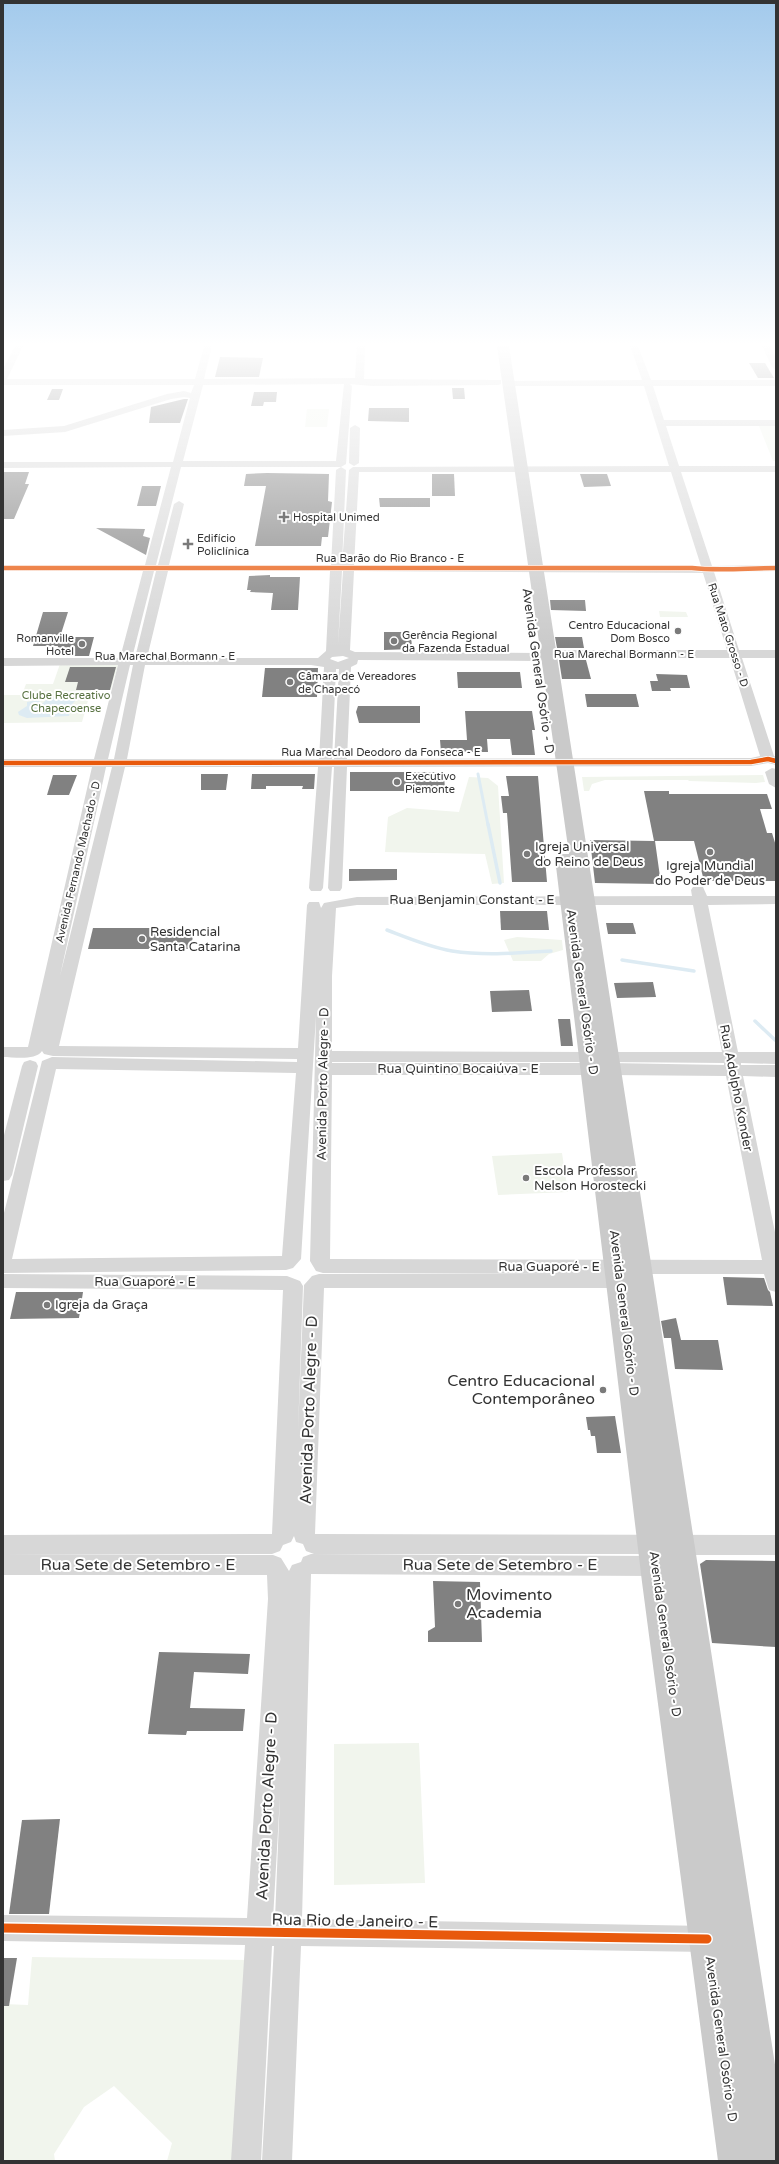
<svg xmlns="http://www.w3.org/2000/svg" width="779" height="2164" font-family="'Varela Round',sans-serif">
  <rect width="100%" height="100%" fill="#fff"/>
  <!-- green -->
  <g fill="#f1f5ed">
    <polygon points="307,409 329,409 327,427 305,427"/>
    <polygon points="759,426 776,426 776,461 773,461"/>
    <polygon points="659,611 686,612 688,617 660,617"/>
    <polygon points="60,664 118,665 111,690 91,690 82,722 3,723 3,695 22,695 26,684 53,684"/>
    <polygon points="763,775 765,782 756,783 689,781 688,780 605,780 592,784 589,791 584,791 582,777"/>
    <polygon points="469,777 488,778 498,786 504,883 492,884 485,854 385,852 388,817 407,808 459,812"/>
    <polygon points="517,937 562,940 563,950 549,954 541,961 513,961 504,940"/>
    <polygon points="562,1153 568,1192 498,1195 492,1156"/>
    <polygon points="419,1743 425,1883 334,1885 334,1744"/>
    <polygon points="32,1957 249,1960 237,2161 167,2161 172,2143 114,2086 84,2107 54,2154 55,2161 3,2161 3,2004 28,2005"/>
  </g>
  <!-- water -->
  <polygon fill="#ddebf3" points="49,697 74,697 77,699 72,704 69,716 27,718 19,715 18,712 27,706 27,702 38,700 40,702 34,705 40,706"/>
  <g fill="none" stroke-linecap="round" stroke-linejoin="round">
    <!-- stream-far1 -->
    <polyline stroke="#ddebf3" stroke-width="3" points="478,774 488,825"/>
    <!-- stream -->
    <g stroke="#ddebf3" stroke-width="3.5">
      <polyline points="488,824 500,883"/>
      <path d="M387,930c21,8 42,17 65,21 32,5 67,2 99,0"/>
      <polyline points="622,960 694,971"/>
      <polyline points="755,1021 775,1040"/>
    </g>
  </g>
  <!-- building -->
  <g fill="#818181">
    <polygon points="220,357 263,358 259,377 215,377"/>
    <polygon points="749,363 765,363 774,378 758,378"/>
    <polygon points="452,388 464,388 465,399 453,399"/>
    <polygon points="52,389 63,389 59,400 47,400"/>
    <polygon points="254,392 277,392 276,402 264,402 263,406 251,406"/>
    <polygon points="184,399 188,399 180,423 149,423 151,407"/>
    <polygon points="369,408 409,408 409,422 368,421"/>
    <polygon points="3,472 29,472 25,484 29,484 14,519 3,519"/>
    <polygon points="267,473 329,474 328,501 332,502 328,537 322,537 321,546 255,546 266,486 244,486 246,474"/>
    <polygon points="432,474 454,474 455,496 432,496"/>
    <polygon points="580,474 607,474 611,486 584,487"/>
    <polygon points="142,486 161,486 156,506 137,506"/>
    <polygon points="379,498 430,498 430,507 380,507"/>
    <polygon points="96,528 145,529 143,536 150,538 146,555"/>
    <polygon points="270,575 270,577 300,577 298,610 271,610 273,593 250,592 251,590 247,590 249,576"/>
    <polygon points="550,600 585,600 586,611 551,610"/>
    <polygon points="43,612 68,612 60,637 94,637 89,656 73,656 75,650 57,650 60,638 58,646 33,646"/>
    <polygon points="384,632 411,632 412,649 384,650"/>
    <polygon points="555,637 582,637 584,648 557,648"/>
    <polygon points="559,660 586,660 591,679 562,679"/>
    <polygon points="70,667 116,667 110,690 76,690 78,682 65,682"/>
    <polygon points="265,668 318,668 317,697 262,697"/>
    <polygon points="457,672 520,672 522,688 458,688"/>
    <polygon points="656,674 687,675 690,688 670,688 671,691 652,691 650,681 658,681"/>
    <polygon points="585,694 636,694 639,707 587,707"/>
    <polygon points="358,706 420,706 420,723 359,723 356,712"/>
    <polygon points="465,711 532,711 535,730 532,730 535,755 512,755 510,739 487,739 488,752 441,752 440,740 467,740"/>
    <polygon points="350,772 444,772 445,791 350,791"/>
    <polygon points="201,774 228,774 226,790 201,790"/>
    <polygon points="252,774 315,774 314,789 302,789 303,786 266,786 266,789 251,789"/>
    <polygon points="53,775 77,775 69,795 47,795"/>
    <polygon points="506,776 538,776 547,882 512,882 507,813 503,813 501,796 509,796"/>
    <polygon points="644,791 669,791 669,794 767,794 772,809 760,809 767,833 772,833 776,846 776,881 704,881 694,841 655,841 661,884 595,883 590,840 654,841"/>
    <polygon points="349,869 397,869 397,880 349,881"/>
    <polygon points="500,911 547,911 549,930 501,930"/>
    <polygon points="606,923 633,923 636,934 608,934"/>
    <polygon points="93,928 194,928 191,949 88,949"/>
    <polygon points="653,982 656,997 617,998 614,983"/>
    <polygon points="529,990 532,1011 492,1012 490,991"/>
    <polygon points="558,1019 570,1019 573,1046 561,1046"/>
    <polygon points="723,1277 764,1278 768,1290 770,1292 773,1306 727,1305"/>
    <polygon points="16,1292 83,1292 79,1318 10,1319"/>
    <polygon points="676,1318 681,1340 718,1340 723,1370 675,1369 671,1338 664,1338 661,1321"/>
    <polygon points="615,1416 621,1453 597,1453 595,1436 591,1436 590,1430 588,1430 586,1417"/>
    <polygon points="706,1560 776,1561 776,1647 712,1643 700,1564"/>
    <polygon points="433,1581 480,1582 482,1642 428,1642 428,1631 435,1627"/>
    <polygon points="159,1652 250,1654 248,1674 194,1672 190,1708 245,1709 243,1731 187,1731 186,1735 148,1734"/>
    <polygon points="60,1819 49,1914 9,1914 22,1820"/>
    <polygon points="3,1958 17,1958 9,2006 3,2006"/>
  </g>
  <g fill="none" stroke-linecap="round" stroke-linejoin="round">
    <!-- minor -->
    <g fill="#d7d7d7" fill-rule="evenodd">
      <path d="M15,346h8l-16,33h188l9,-33h8l-8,33 151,-1 2,-32h8l-1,33 137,1v4l-3,1 -126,1 -22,-2 2,2 -6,78 -5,3 5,3 -4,95 7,-95 4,-3 316,-1 -25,-80h-136l-3,-1v-4l137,-1 -12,-34h8l13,34h125v6h-123l11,34h112v6h-110l13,40h97v6h-95l31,94 64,-1v6l-62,1 25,78h37v8h-34l32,98 2,1v8l-8,-2 -17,3 -404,1 -5,121 -2,3h-10l-2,-3 6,-121h-2l-9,121 -2,3h-10l-2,-3 9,-121h-193l-66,279 239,2 9,-143 2,-3h10l2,6 3,-5 33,-6 335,-1 -1,-6 2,-3h10l4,9h69v8l-68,1 30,147h38v12l-35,-1v2h35v12l-33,-1 33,161v55l-7,-2 -5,-16h-134l6,2 3,5 -3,5 -7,2h-305l-9,246 461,1v20h-107l3,6 -3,7 -14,8 -344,-2 -9,345 405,7 9,4 4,9 -4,9 -9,4 -406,-6 -9,215h-30l12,-215h-2l-11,215h-30l14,-216 -242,-4v-26l244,3 21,-319 -1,-24h-264v-20h270l8,3 8,13 3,-6 9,-3 2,-5 8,-3 340,2 1,-2h-338l-8,-3 -3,-7 -7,-2 -2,-6 -3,6 -8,3 -3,6 -8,3 -269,1v-20l269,-1 11,-244 -280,-2v-14l284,2 13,5 3,5 -5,146 6,-147 8,-9 7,-2h240l-236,-1 -7,-2 -6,-10 6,-245 -15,243 -8,9 -7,2 -283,3v-56l39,-156 10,-4 245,5v-3l-244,-3 -9,-2 -2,-3c-7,10 -28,6 -39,6v-10h25l64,-280h-89v-8h91l24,-94 -115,1v-8h117l23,-87h-140v-6h142l26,-98 -168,1v-6h170l17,-64 -6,-1 -13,2 -106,33 -62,4v-6l61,-4 103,-32 17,-3 7,2 3,-8h-191v-16zM344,384l-8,77h-153l20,-76zM181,467h160l-5,3 -5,95h-162l15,-61 -5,-3 -5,3 -16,61h-2zM359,472h312l30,94 -347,-1zM154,571h2l-21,87h-3zM168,571h162l-4,80 -8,7h-171zM342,571h1l-5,74zM354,571l349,2 24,77h-179l-12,3 -181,-1 -5,-2zM343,656l6,2 -11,4 -8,-3 2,-2zM548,658h182l30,98 -9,2 -404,1 4,-92 6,-3 1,-4 178,1zM130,665h3l-19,94h-6zM145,665h166l13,2 -5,92h-192zM336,669h3l-5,90h-2zM106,767h6l-52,209 40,-181zM357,905h336l29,147h-114l-6,1 -2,4 2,4 6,1 116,1v2l-114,-2 -6,2 -2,4 2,4 6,2 116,1 36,184 -432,-1 2,-184h260l6,-2 2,-4 -2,-4 -6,-2h-260v-1h259l6,-1 2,-4 -2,-4 -6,-1 -259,-1v-75l4,-68zM56,1069l240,4 -14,183 -270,3zM280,1796l-5,123h-2z"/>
      <polygon points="762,346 770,346 776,358 776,370 772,367"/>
      <polygon points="355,425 360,428 359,463 354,466 349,463 350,428"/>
      <polygon points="772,768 776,769 776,788 769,784 765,772"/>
      <polygon points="30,1060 36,1062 38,1066 12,1175 9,1180 3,1181 3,1139 22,1066 24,1062"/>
    </g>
    <!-- major -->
    <polygon fill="#cacaca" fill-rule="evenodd" points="497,346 509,346 776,2071 776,2161 718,2161 642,1582 555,858 557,854 569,854"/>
    <defs>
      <g id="cycleway-far1">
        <path d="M3,568h689c27,3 56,0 84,0"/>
        <polyline points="3,763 751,762 768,759 776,761"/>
      </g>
      <polyline id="cycleway" points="3,1928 707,1939"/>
    </defs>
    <!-- cycleway-far1 casing -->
    <use href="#cycleway-far1" stroke="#fff" stroke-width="6"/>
    <!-- cycleway casing -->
    <use href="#cycleway" stroke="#fff" stroke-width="12"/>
    <!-- cycleway-far1 -->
    <use href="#cycleway-far1" stroke="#e8590c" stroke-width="4.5"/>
    <!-- cycleway -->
    <use href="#cycleway" stroke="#e8590c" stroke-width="9"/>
  </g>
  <!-- sky -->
  <linearGradient id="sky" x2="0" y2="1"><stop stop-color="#a3caec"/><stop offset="0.53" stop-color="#fff"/><stop offset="1" stop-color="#fff" stop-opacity="0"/></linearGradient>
  <rect width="779" height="649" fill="url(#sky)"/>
  <!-- markers -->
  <g fill="#7a7a7a" stroke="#fff" stroke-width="1.5">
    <path d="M282 511h4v4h4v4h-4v4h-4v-4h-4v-4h4z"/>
    <path d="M186 538h4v4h4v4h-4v4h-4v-4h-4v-4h4z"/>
    <circle cx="678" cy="631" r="4"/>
    <circle cx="394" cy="641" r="4"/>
    <circle cx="82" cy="644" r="4"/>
    <circle cx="290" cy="682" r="4"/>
    <circle cx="397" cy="782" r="4"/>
    <circle cx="710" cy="852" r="4"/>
    <circle cx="527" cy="854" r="4"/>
    <circle cx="142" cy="939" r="4"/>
    <circle cx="526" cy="1178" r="4"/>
    <circle cx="47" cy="1305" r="4"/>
    <circle cx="603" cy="1390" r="4"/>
    <circle cx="458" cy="1604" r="4"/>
  </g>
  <g text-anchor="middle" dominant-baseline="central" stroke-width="4" stroke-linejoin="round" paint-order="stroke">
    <!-- far-poi labels -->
    <g font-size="11" fill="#333" stroke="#fff" text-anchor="start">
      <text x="293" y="517">Hospital Unimed</text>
      <text x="197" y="538">Edifício<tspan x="197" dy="13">Policlínica</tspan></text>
      <text x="670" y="625" text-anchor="end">Centro Educacional<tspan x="670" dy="13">Dom Bosco</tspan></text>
      <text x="402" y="635">Gerência Regional<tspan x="402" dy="13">da Fazenda Estadual</tspan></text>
      <text x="74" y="638" text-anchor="end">Romanville<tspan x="74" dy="13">Hotel</tspan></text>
      <text x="298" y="676">Câmara de Vereadores<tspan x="298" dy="13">de Chapecó</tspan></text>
      <text x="405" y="776">Executivo<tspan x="405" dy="13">Piemonte</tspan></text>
    </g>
    <!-- far-street labels -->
    <g font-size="11" fill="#333" stroke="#fff">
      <text x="390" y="558">Rua Barão do Rio Branco - E</text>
      <text transform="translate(728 635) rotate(72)">Rua Mato Grosso - D</text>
      <text x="624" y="654">Rua Marechal Bormann - E</text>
      <text x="165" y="656">Rua Marechal Bormann - E</text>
      <text x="381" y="752">Rua Marechal Deodoro da Fonseca - E</text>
      <text transform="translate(78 862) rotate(-77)">Avenida Fernando Machado - D</text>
    </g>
    <!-- far-park labels -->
    <g font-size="11" fill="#56703f" stroke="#fff">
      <text x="66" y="695">Clube Recreativo<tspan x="66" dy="13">Chapecoense</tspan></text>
    </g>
    <!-- street labels -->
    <g font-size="13" fill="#333" stroke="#fff">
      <text transform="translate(538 671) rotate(82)">Avenida General Osório - D</text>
      <text x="472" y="900">Rua Benjamin Constant - E</text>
      <text transform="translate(582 992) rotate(82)">Avenida General Osório - D</text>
      <text x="458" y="1069">Rua Quintino Bocaiúva - E</text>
      <text transform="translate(323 1084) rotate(-89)">Avenida Porto Alegre - D</text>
      <text transform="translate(736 1088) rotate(79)">Rua Adolpho Konder</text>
      <text x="549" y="1267">Rua Guaporé - E</text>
      <text x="145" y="1282">Rua Guaporé - E</text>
      <text transform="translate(624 1313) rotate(83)">Avenida General Osório - D</text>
      <text transform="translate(665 1634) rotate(82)">Avenida General Osório - D</text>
      <text transform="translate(721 2039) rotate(82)">Avenida General Osório - D</text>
    </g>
    <!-- poi labels -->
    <g font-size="13" fill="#333" stroke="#fff" text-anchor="start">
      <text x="535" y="847">Igreja Universal<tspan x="535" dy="15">do Reino de Deus</tspan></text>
      <text x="710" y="866" text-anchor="middle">Igreja Mundial<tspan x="710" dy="15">do Poder de Deus</tspan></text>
      <text x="150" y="932">Residencial<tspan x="150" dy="15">Santa Catarina</tspan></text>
      <text x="534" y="1171">Escola Professor<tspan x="534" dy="15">Nelson Horostecki</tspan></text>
      <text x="55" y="1305">Igreja da Graça</text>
    </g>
    <!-- near-poi labels -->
    <g font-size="16" fill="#333" stroke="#fff" text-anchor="end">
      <text x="595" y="1381">Centro Educacional<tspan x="595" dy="18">Contemporâneo</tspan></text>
      <text x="466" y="1595" text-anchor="start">Movimento<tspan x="466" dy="18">Academia</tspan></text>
    </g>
    <!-- near-street labels -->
    <g font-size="16" fill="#333" stroke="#fff">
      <text transform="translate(309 1410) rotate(-88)">Avenida Porto Alegre - D</text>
      <text x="138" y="1565">Rua Sete de Setembro - E</text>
      <text x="500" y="1565">Rua Sete de Setembro - E</text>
      <text transform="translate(267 1806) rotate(-87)">Avenida Porto Alegre - D</text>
      <text transform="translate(355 1921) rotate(1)">Rua Rio de Janeiro - E</text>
    </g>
  </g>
  <!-- border -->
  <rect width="779" height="2164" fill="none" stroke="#333333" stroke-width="8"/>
</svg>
